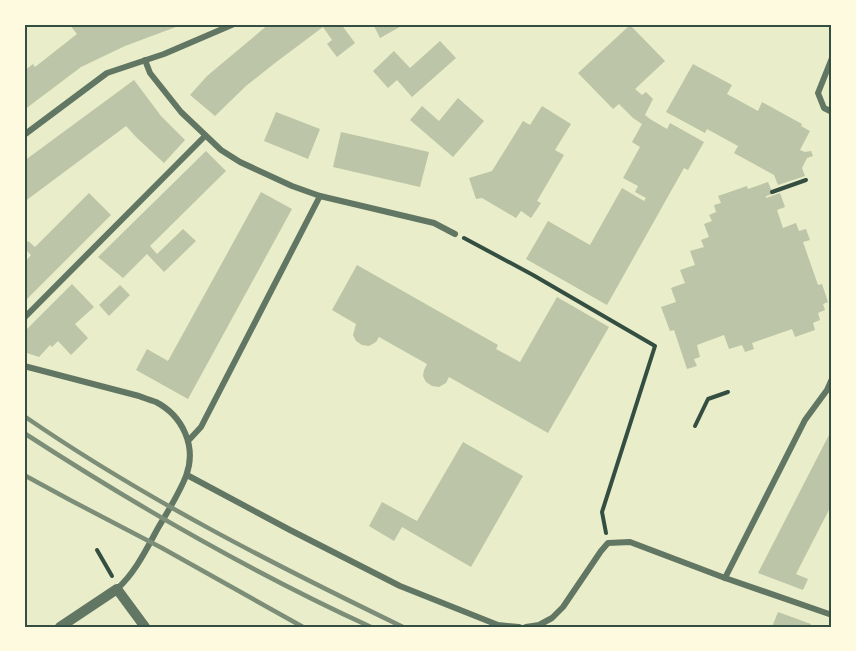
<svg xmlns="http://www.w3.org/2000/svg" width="856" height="651" font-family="'Exo 2',sans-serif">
  <rect width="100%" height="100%" fill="#e9edc9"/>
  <!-- building -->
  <g fill="#bcc5a7">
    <polygon points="69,24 184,24 125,46 81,67 24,110 24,71 33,64 35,67 77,34"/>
    <polygon points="269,24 341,24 355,43 337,57 327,44 332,40 323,27 275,63 246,86 215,116 190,95 207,76"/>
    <polygon points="373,24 405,24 380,38"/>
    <polygon points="630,25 665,61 635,89 642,95 646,92 653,99 645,115 650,119 667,129 670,123 704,142 688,170 684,168 607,305 526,259 548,221 590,245 622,188 644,201 646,198 635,192 638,186 623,178 640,147 632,142 642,124 633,118 619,104 613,109 578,73"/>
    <polygon points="440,41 456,58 412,97 397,80 388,88 373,71 394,51 410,68"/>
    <polygon points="693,64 732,85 727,94 758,111 762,102 802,124 801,126 810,131 800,150 805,152 811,151 813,156 807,158 802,168 805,176 778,185 774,175 734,153 738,146 707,129 705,133 666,112"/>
    <polygon points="134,80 161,116 185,140 164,163 136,137 126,126 24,202 24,161"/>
    <polygon points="458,98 484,121 453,157 410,120 422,106 439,121"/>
    <polygon points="542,106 571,124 555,150 564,155 537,201 541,203 531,218 521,211 516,218 482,198 476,199 469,178 492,171 523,121 530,125"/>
    <polygon points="276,112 320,129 308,159 264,141"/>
    <polygon points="341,132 429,152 420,187 333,167"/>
    <polygon points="206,151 226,171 150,246 157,254 183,229 196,241 164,272 147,254 123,278 98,257"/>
    <polygon points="768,182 773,194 766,196 766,198 780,193 785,207 777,210 783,228 796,223 799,231 806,229 810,240 803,242 818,285 822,284 828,302 823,304 825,310 818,313 820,320 813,323 815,330 795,337 792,329 752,343 754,349 745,352 742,345 729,349 724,335 697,345 700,357 694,359 697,366 687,369 674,330 670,331 661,307 676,302 671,288 685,283 680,270 695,265 690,251 704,247 701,240 709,237 704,224 712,221 709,215 716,212 714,205 721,203 718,196 747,186 748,189"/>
    <polygon points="261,192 292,209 188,399 136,370 147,349 168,361"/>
    <polygon points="89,193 111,215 26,300 24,298 24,263 31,255 24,248 24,244 28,241 35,247"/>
    <polygon points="357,265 498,345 496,349 520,362 557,297 609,327 548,433 449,377 446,383 439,387 432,386 426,382 423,376 424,370 427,364 379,337 376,342 369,346 362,345 356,341 353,335 356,324 332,310"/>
    <polygon points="72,284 94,307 75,324 88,338 71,355 58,341 52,347 50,345 39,357 24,352 24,332"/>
    <polygon points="120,285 130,295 109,316 99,305"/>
    <polygon points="832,429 832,504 796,574 808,579 803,590 758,573"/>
    <polygon points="463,442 523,476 471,567 402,527 394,541 369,526 382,502 417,521"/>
    <polygon points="778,612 811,624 810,627 772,627"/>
  </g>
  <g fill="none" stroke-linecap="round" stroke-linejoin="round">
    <!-- path -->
    <g stroke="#344e41" stroke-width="4">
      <polyline points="772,192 806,180"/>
      <polyline points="464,238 533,275 655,346 602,512 606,533"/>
      <polyline points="695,426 708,399 728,392"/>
      <polyline points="97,550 112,576"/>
    </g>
    <!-- minor -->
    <g stroke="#617663" stroke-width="6">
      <polyline points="832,58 818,93 824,108 832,112"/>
      <polyline points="145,60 150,73 181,112 221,150 240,162 292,186 320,196 434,223 455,234"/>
      <polyline points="24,135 107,73 164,54 234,24"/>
      <polyline points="24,318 205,136"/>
      <path d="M24,366l115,30c5,2 11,4 17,6 27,14 41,45 30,74 -7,18 -18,35 -28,52 -12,22 -23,45 -41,61"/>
      <polyline points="188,441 201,427 320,196"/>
      <polyline points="187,475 290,530 400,586 498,625 519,627"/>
      <polyline points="725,578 805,420 827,390 832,379"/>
      <polyline points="526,627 539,625 552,618 563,607 601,551 608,543 630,542 725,578 832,615"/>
    </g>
    <!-- tertiary -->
    <polyline stroke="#617663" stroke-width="10" points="60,627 117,589 145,627"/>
    <!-- rail -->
    <g stroke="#7c8e77" stroke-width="4.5">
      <path d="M24,416c119,82 249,148 379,211"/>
      <path d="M24,433c111,72 227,139 347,194"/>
      <polyline points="24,475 70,500 162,548 303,627"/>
    </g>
  </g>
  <!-- border -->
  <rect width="856" height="651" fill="none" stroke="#fefae0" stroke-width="51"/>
  <rect x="26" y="26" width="804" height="600" fill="none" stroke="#344e41" stroke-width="2"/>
</svg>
